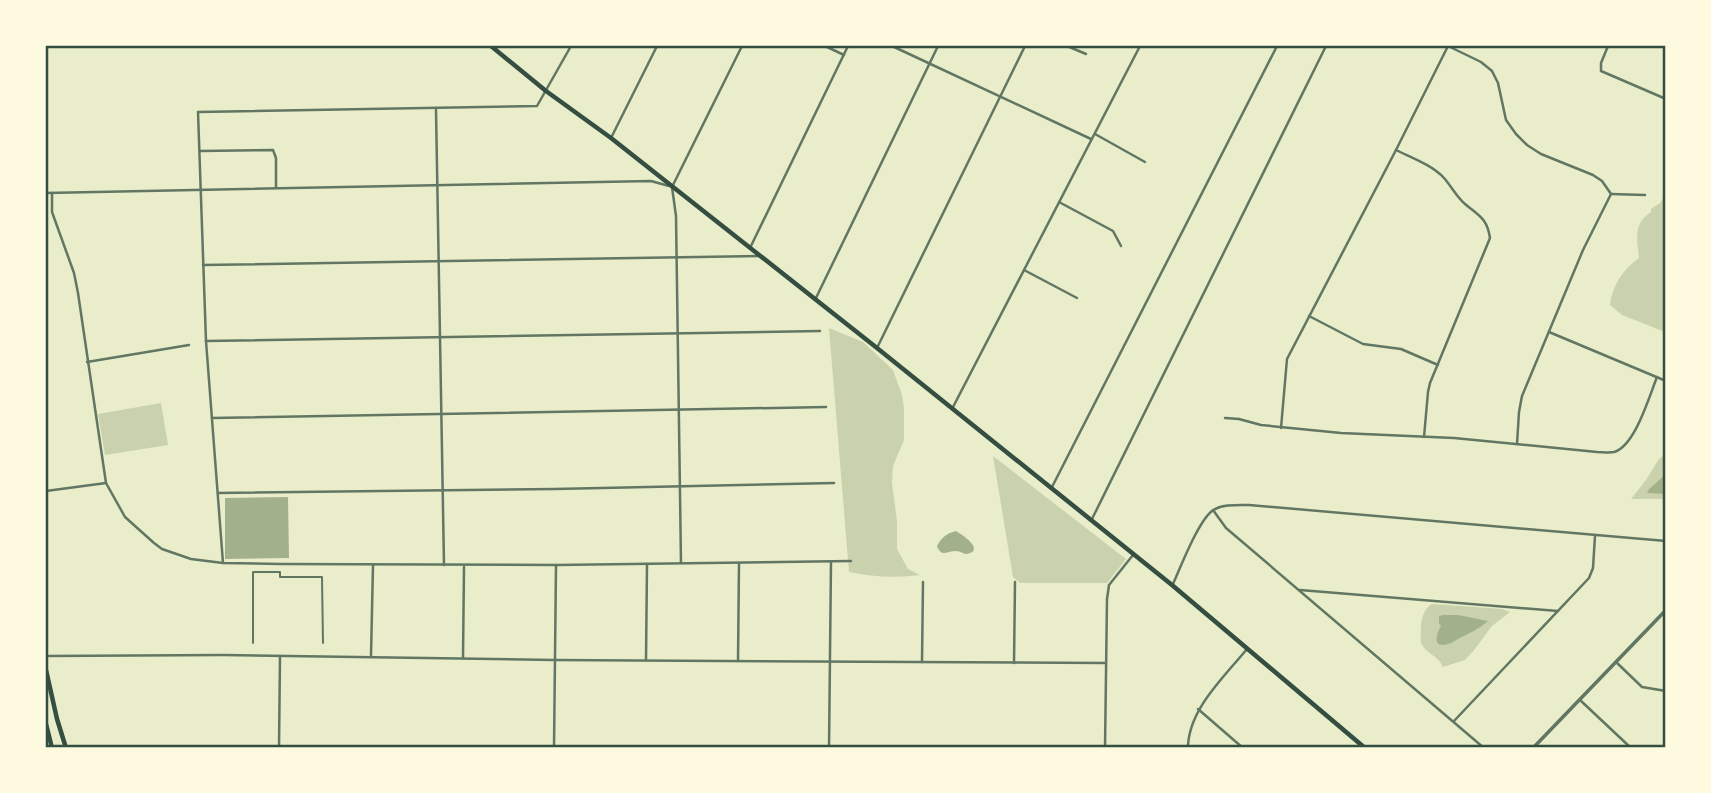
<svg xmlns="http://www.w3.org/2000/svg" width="1711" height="793" font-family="'Crimson Pro',serif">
  <rect width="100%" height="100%" fill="#e9edc9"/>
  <!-- green -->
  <g fill="#cad2ad">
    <path d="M1665,195v137l-43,-17 -12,-10c2,-19 13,-36 29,-47 -2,-18 -6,-35 12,-46v-3l9,-6z"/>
    <path d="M829,328l34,14 30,28 9,25 2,13v32l-11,26 -1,17 5,38v28l11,20 12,6c-24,3 -48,2 -71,-3z"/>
    <polygon points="161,403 168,445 105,455 98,414"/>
    <polygon points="1665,454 1665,499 1631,499 1646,480 1659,459"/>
    <polygon points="993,456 1126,559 1107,583 1020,583 1013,577"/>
    <path d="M1432,604l70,5 8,3 -18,14 -18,24 -9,10 -22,7c-5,-12 -17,-13 -22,-24 0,-14 -2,-31 11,-39z"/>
  </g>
  <!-- water -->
  <g fill="#a3b18a">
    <polygon points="1665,475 1665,494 1647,493 1649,489"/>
    <polygon points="288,497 289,558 225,559 225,498"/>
    <path d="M956,531c5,3 30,19 11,23 -5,0 -6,-3 -11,-3 -10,0 -14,7 -19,-5 4,-8 10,-13 19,-15z"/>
    <path d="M1443,615h15l30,6c-10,9 -19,12 -30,18 -2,1 -8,5 -10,5 -16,5 -12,-10 -7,-18l-2,-3v-7z"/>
  </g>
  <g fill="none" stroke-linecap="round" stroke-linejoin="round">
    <!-- service -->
    <polyline stroke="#617663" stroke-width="2" points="253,643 253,572 280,572 280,577 322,577 323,643"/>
    <!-- minor -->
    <g stroke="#617663" stroke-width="2.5">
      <polyline points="825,46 844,55"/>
      <polyline points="892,46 1091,139"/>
      <polyline points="1067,46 1086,54"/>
      <polyline points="1608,46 1601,63 1601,71 1666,99"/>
      <polyline points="436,110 444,565"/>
      <polyline points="1095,134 1145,162"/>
      <polyline points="611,138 657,46"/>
      <path d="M1396,150c16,8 36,15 48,28 7,8 13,19 21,26 14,12 22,14 25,34l-60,145 -2,9 -4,45"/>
      <polyline points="200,151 273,150 276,158 276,187"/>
      <polyline points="672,187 676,216 681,563"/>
      <polyline points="672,187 742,46"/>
      <polyline points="46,193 651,181 669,186"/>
      <polyline points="52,193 52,212 74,273 78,293 106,483 125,517 154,543 162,549 191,559 223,563 281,564 556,565 851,561"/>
      <polyline points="1611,194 1645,195"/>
      <polyline points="1059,202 1113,231 1121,246"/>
      <polyline points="750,248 848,46"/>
      <polyline points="203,265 760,256"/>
      <polyline points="1024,270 1077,298"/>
      <polyline points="815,300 938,46"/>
      <polyline points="1309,316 1363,344 1401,349 1438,365"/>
      <polyline points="1549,332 1666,381"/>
      <polyline points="206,341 820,331"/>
      <polyline points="877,348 1025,46"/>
      <polyline points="87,362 189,345"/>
      <polyline points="952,409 1140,46"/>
      <polyline points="212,418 826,407"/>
      <path d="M1225,418l14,1 22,6 80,8 113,5 143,14c5,0 12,1 17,0 21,-6 35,-55 43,-75"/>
      <polyline points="1281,428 1287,359 1396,150 1448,46 1481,62 1492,71 1498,83 1506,120 1516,134 1527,145 1541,154 1593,175 1602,181 1611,194"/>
      <polyline points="1517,444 1519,412 1522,396 1583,250 1611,194"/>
      <polyline points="1051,489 1277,46"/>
      <polyline points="46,491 106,483"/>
      <polyline points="218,493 555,489 834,483"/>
      <polyline points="1213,510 1226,528 1484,748"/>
      <polyline points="1091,521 1326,46"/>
      <polyline points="223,563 206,341 198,112 537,106 571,46"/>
      <path d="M1173,584c8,-18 25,-62 39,-73 9,-7 26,-6 37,-6l417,36"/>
      <polyline points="1300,590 1558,611"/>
      <polyline points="46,656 223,655 554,660 1106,663"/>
      <polyline points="371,656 373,565"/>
      <polyline points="463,658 464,567"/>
      <polyline points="646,660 647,564"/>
      <polyline points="738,661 739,563"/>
      <polyline points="922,662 923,582"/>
      <polyline points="1616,662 1642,687 1666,691"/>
      <polyline points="1014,663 1015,582"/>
      <polyline points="1580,700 1631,748"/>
      <polyline points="1198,709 1243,748"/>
      <polyline points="1454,721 1589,578 1593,568 1595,536"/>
      <polyline points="187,747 292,748"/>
      <polyline points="279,748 280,656"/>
      <polyline points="554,748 556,565"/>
      <polyline points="829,748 831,562"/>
      <polyline points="1105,748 1107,599 1109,585 1133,555"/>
      <path d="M1188,748c0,-38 36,-71 59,-99"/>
    </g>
    <!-- tertiary -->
    <polyline stroke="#617663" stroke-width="3.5" points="1533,748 1666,610"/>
    <!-- secondary -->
    <polyline stroke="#344e41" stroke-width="4.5" points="491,46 546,91 611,138 877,348 1172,585 1365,748"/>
    <!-- primary -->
    <g stroke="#344e41" stroke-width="4.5">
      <polyline points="46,670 57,719 66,748"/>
      <polyline points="46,724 52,748"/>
    </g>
  </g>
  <!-- border -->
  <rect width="1711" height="793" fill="none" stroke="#fefae0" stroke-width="94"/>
  <rect x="47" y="47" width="1617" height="699" fill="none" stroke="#344e41" stroke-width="2.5"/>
</svg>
